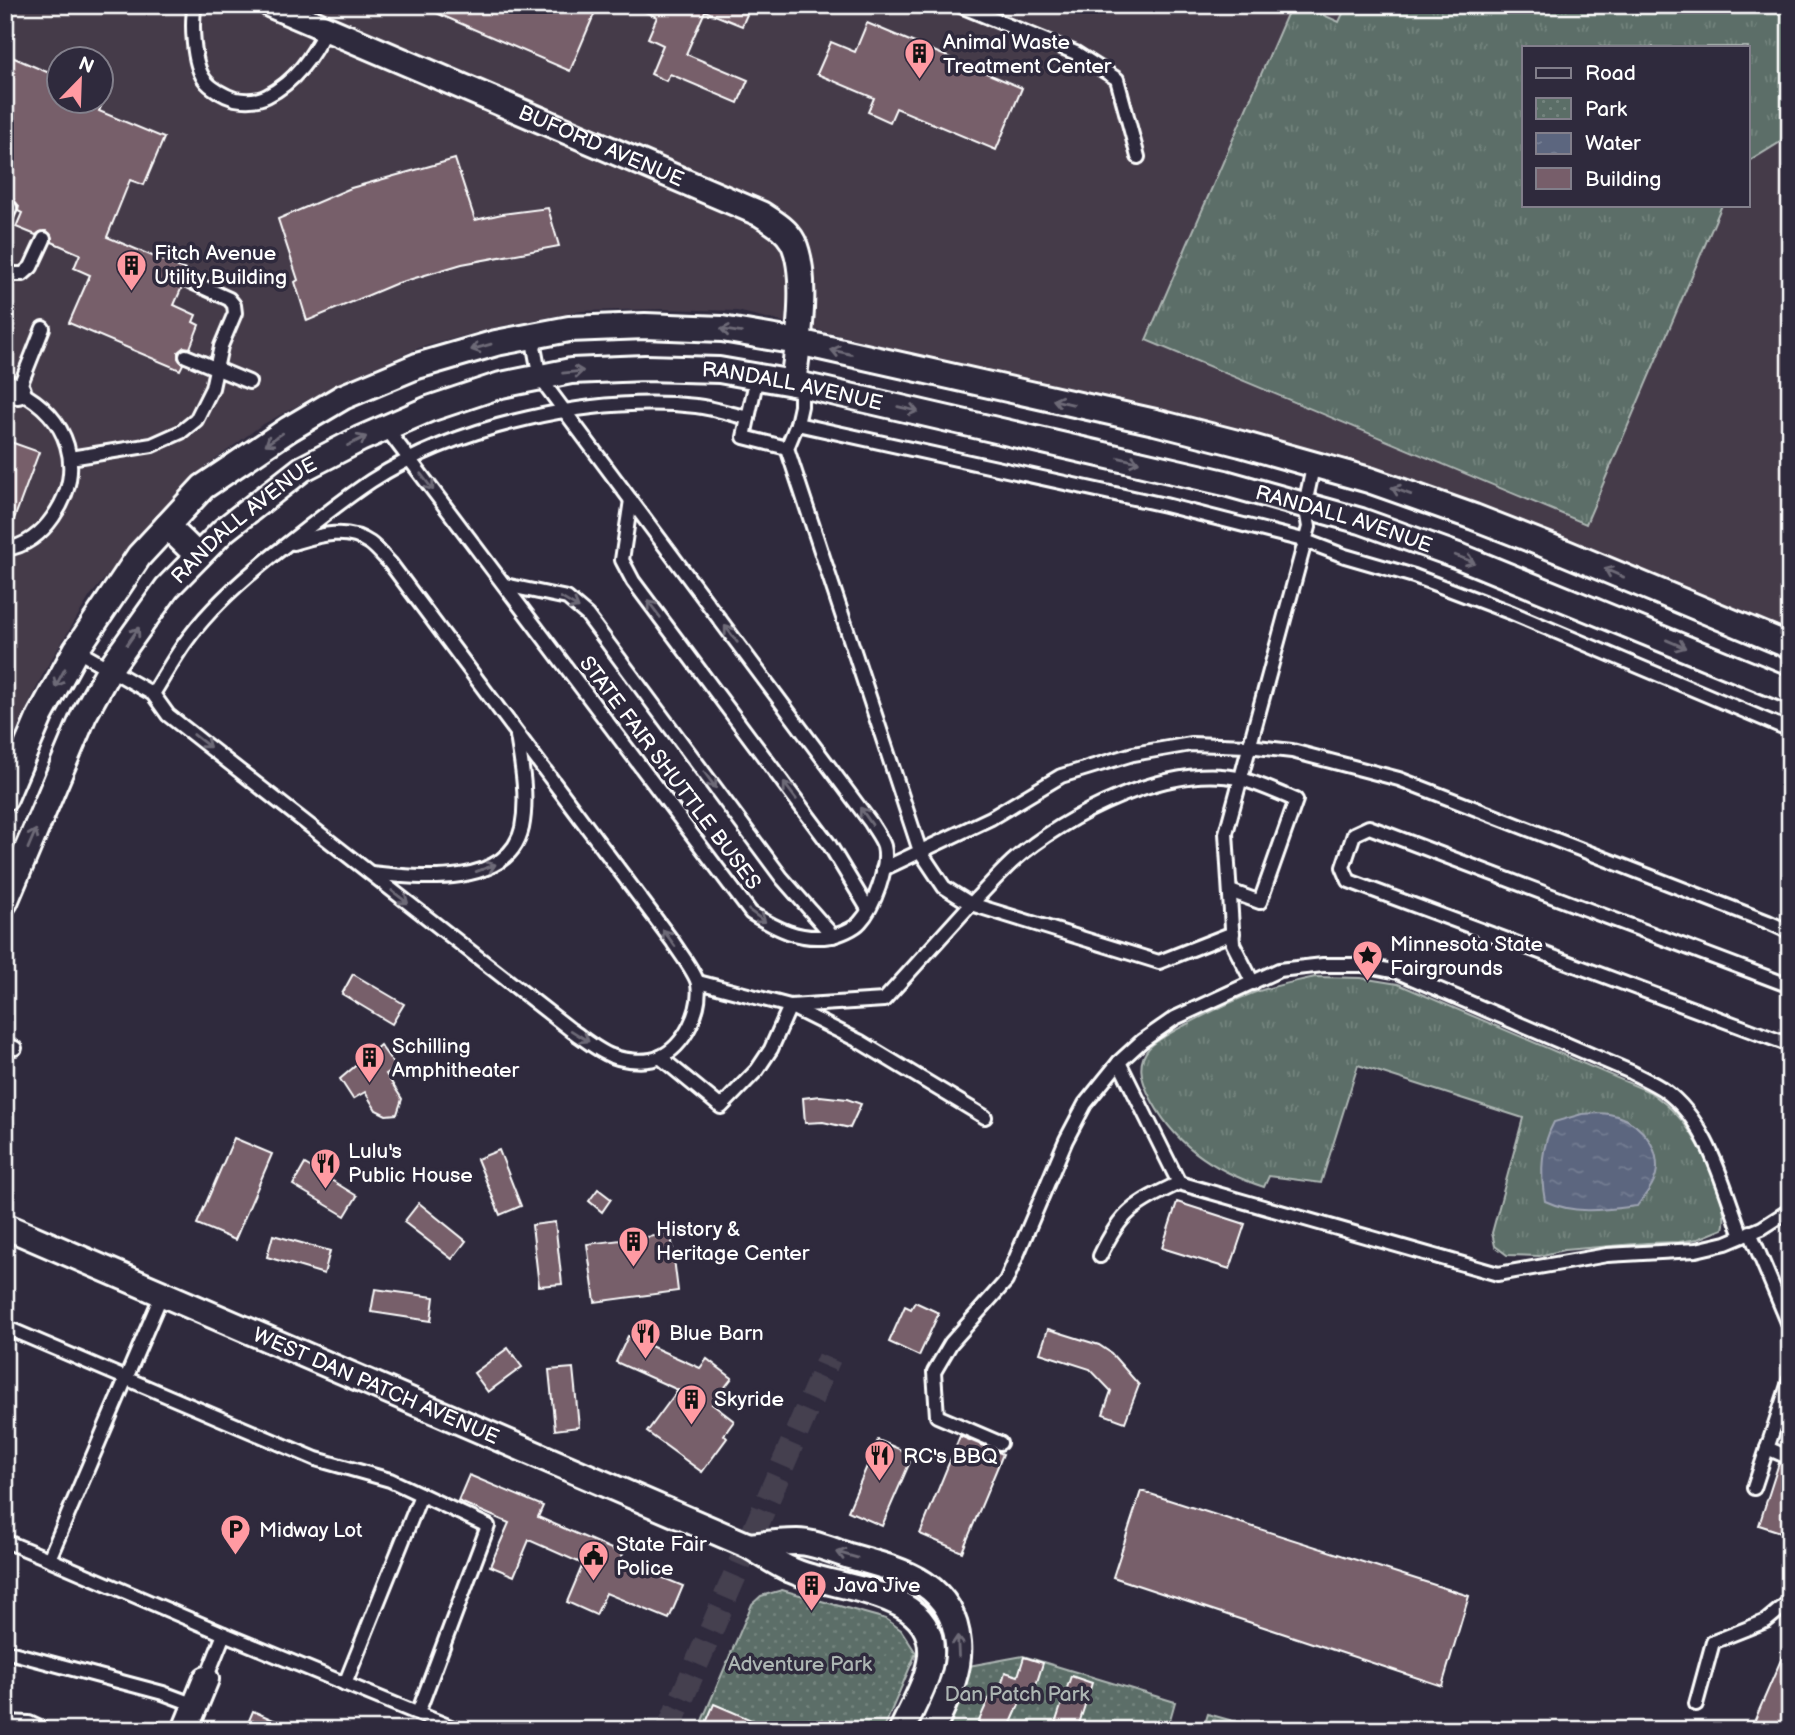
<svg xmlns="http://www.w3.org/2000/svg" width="1795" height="1735" font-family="'Balsamiq Sans',sans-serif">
  <defs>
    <pattern id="grass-tufts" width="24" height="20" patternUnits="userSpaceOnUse" patternTransform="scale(1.75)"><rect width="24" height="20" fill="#5b6e67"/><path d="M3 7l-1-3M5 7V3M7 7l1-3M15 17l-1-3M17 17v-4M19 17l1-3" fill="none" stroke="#74847e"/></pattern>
    <pattern id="park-dots" width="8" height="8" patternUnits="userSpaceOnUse" patternTransform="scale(1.75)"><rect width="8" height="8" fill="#5b6e67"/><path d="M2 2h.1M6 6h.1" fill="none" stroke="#74847e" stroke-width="1.8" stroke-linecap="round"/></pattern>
    <pattern id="water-ripples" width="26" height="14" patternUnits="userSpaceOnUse" patternTransform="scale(1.75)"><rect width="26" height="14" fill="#5c667f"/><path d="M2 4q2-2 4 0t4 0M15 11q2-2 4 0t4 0" fill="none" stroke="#747d92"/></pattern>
  </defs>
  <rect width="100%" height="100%" fill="#2f2a3d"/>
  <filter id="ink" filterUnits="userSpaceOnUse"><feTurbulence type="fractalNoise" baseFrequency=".0143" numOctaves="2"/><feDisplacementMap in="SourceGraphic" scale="14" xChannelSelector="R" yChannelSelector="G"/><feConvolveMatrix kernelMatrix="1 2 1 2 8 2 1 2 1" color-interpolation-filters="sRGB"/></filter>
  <g filter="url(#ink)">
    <!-- built -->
    <path fill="#453a4a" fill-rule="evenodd" d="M5,5h1785v626l-279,-114 -220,-74 -554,-132 -75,-2 -80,2 -81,15 -82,22 -76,33 -83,45 -60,45 -55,60 -55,65 -45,74 -40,84zM1524,47h224v158h-224zM60,60h42v42h-42z"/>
    <!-- grass -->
    <g fill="url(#grass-tufts)" stroke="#adb6b3" stroke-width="2">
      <polygon points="1291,5 1301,5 1339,22 1347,5 1790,5 1790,136 1748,162 1748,47 1524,47 1524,205 1722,205 1586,524 1146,340"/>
      <path d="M1315,977l46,1 37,6 252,108c12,9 24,18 33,30 16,20 48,83 40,107l-25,10 -19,3 -32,1 -83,7 -25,6 -32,-1 -12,-9 -3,-13 31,-115 -165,-53 -37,118 -52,-7 -5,11c-52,-17 -92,-44 -116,-94 -7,-15 -11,-31 1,-45 10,-10 24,-16 36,-23 22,-11 44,-23 68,-32 19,-7 41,-11 62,-16z"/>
    </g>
    <!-- park -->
    <g fill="url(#park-dots)" stroke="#adb6b3" stroke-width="2">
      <polygon points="782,1590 886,1619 901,1630 916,1653 883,1730 698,1730 752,1604 761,1596"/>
      <polygon points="1023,1656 1175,1702 1167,1730 943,1730 969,1666"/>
      <polygon points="1208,1714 1265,1730 1203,1730"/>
    </g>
    <!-- water -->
    <path fill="url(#water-ripples)" stroke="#9da3b2" stroke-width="2" d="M1582,1114c8,0 19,-2 27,0 26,4 48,27 48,53 0,15 -12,28 -20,39 -32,4 -62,9 -92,-5 -5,-27 -4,-55 9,-79z"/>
    <!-- building -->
    <g fill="#775e6a" stroke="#fff" stroke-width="2">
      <polygon points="418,5 598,5 570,71"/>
      <polygon points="629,5 751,5 742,26 705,11 686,54 748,80 738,103 670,74 666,81 651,74 663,45 648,38 657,17"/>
      <polygon points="867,23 1022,88 996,150 896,108 890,122 868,112 874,98 817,74 831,42 855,52"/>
      <polygon points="5,54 54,75 51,82 60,86 60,102 103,102 99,111 164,138 144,185 130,180 107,237 188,271 181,272 177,276 178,283 182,287 174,305 196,315 193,322 199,325 190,348 184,347 178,352 178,358 183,364 180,370 69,323 90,275 74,268 80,254 52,242 51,235 47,231 40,232 36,235 16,227 22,213 18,211 19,206 14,200 5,201"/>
      <polygon points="455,159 475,220 502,214 548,208 559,246 462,264 395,284 307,321 295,282 298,280 278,219 351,188"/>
      <polygon points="5,440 39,452 7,538 5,538"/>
      <polygon points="353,974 404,1004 392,1024 342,994"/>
      <polygon points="380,1045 396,1067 386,1074 402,1099 397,1114 386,1115 376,1110 365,1092 353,1099 340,1079"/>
      <polygon points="820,1096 847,1099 861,1104 850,1128 823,1122 805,1123 803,1098"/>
      <polygon points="234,1138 272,1154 235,1240 197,1224"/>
      <polygon points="499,1150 521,1206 500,1215 477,1159"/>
      <polygon points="305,1164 357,1196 345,1216 293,1185"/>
      <polygon points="598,1189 611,1199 602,1212 589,1201"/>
      <polygon points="1177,1202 1245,1224 1230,1269 1162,1248"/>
      <polygon points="419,1203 466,1241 452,1259 404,1222"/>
      <polygon points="555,1222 562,1284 539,1286 532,1225"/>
      <polygon points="671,1234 678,1291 595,1302 587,1244"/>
      <polygon points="273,1235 330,1251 324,1274 267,1257"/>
      <polygon points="375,1289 434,1297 431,1321 371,1312"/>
      <polygon points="915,1302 939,1313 919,1356 889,1342 905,1306 911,1309"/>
      <polygon points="1048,1329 1099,1345 1111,1353 1139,1385 1125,1422 1103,1414 1111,1391 1090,1369 1040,1353"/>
      <polygon points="628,1336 700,1368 707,1359 732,1378 712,1404 734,1421 724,1435 727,1438 702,1472 647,1432 678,1390 616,1362"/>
      <polygon points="508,1348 522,1367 488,1392 474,1373"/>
      <polygon points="573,1368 579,1427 555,1430 549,1370"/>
      <polygon points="960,1436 1003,1454 962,1552 920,1534"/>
      <polygon points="878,1440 913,1455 882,1526 848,1511"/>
      <polygon points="1779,1463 1790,1467 1790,1535 1759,1525"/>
      <polygon points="469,1475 543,1506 538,1517 623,1554 620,1560 683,1586 669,1619 606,1593 596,1615 567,1602 583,1564 529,1540 514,1576 490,1566 509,1523 458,1501"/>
      <polygon points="1141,1491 1469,1596 1442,1686 1113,1577"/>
      <polygon points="1790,1639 1790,1730 1772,1730 1754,1722"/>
      <polygon points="1024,1657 1043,1663 1032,1698 1023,1696 1008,1730 975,1730 992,1691 999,1694 1005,1672 1018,1676"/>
      <polygon points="1071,1676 1092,1683 1077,1730 1053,1730"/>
      <polygon points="714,1704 775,1730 716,1730 705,1725"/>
      <polygon points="253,1711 296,1730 245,1730"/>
    </g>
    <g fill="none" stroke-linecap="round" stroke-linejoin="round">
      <!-- minor-tunnel -->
      <polyline stroke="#443f50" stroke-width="24" stroke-dasharray="24 12" stroke-linecap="butt" points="668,1730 829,1358"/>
      <defs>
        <g id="service">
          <path d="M195,5c-4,18 -2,58 9,74 6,9 21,17 31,20 11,2 22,2 32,-3 28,-14 45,-39 59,-67"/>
          <polyline points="958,5 1076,53 1117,79 1138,157"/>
          <polyline points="5,219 10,208"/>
          <polyline points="5,271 14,274 23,274 31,267 44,239"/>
          <polyline points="186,356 249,382"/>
          <polyline points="748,418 757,377"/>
          <polyline points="797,424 801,406 801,385"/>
          <path d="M386,428l365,485c26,16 48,28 80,23 8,-1 24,-8 29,-14 14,-15 29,-55 24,-76 -2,-7 -9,-16 -13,-23l-331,-445 -8,-42"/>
          <polyline points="787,448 920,851 944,887 971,904 884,1000 790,1006"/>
          <polyline points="70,458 152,445 181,432 196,420 212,388 221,346 235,313 234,305 229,299 185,279"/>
          <polyline points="631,500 622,560 633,581 829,844 868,909"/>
          <path d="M5,549c20,-2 37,-16 48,-32 34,-48 15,-101 -35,-126l25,-63"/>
          <polyline points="505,585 567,598 587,615 782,878 833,936"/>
          <path d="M76,650l77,44 15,21 403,315c13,9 27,21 41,26 13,5 36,7 48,1 25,-11 42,-48 38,-73 -2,-11 -19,-32 -25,-42l-283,-379c-6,-6 -13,-15 -20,-20 -24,-17 -53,-7 -77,0"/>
          <path d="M153,694c12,-19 23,-40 37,-58 26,-35 62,-65 96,-91 28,-22 55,-44 85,-64 87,-56 222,-86 325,-75 17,2 35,8 52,12l-4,19 43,11 10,-24 368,81 138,35 42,16 69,20 98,37 278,117"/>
          <polyline points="883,869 991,818 1061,776 1133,754 1191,744 1248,746 1292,751 1399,779 1768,922 1790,932"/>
          <path d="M371,873c46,5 137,16 151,-45 6,-30 0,-62 -5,-92"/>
          <path d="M1230,891l30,11 36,-102c-18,-7 -36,-16 -55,-21 -71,-17 -177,36 -229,83 -14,13 -27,28 -41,42l188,58 74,-29"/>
          <polyline points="1253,983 1233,944 1226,833 1309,527 1305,504 1314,463"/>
          <polyline points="1790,986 1369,827 1354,834 1343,867 1349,881 1790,1045"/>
          <polyline points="793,1008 859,1041 985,1117"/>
          <polyline points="5,1044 15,1048"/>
          <polyline points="660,1057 721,1107 757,1070 771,1049 790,1006 698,982"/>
          <polyline points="1119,1062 1179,1183"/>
          <polyline points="1750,1232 1790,1327"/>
          <path d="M1100,1256c21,-45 35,-52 79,-73l319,91 109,-19 89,-5 30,-7 36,-15 28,-18"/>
          <polyline points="162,1294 49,1559 224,1634"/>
          <polyline points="5,1327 316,1459 390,1480 488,1526 418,1713"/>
          <path d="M1000,1443l-63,-27 -3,-44 17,-29 55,-62 60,-141 19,-36 34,-42 23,-21 33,-23 104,-48 44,-5h39l36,7 233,100c11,6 23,11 33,18 45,32 59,97 78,146"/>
          <polyline points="1767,1448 1790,1458"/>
          <polyline points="1754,1488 1790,1379"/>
          <polyline points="5,1541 49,1559"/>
          <polyline points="5,1651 163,1693 195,1705"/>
          <polyline points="206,1679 224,1634 458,1730"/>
          <polyline points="345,1684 421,1495"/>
          <polyline points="1696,1704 1713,1642 1766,1621 1790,1601"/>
          <polyline points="5,1722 29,1723 44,1730"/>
        </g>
        <g id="minor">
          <path id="s1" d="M271,5l490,209c12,8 25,15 32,28 16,33 5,104 0,141"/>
          <polyline points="5,387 18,391"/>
          <polyline points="167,526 198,556"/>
          <polyline points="5,798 40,716 76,650 139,556 203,487 289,429 343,397 417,366 496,343 569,329 645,326 722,329 798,342 1155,422 1241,444 1369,480 1474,517 1566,553 1790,646"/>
          <path id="s2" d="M5,902l79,-187 26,-47 57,-80 57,-58 78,-61 58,-30 69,-30 72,-24 70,-14 74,-3 74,2 74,13 432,100 136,38 100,36 329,134"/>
          <path id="s3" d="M5,1226l744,320c14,8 27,18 42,24 42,20 144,18 140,85 -2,25 -19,52 -29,75"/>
          <path d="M749,1546c16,-2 32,-4 48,-4 17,0 36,9 52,14 50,14 104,25 109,87 3,30 -14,60 -26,87"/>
          <polyline points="185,1730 206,1679"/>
        </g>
      </defs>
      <!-- service casing -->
      <use href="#service" stroke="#fff" stroke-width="18"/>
      <!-- minor casing -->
      <use href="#minor" stroke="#fff" stroke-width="30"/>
      <!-- service -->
      <use href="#service" stroke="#2f2a3d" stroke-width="12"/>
      <!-- minor -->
      <use href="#minor" stroke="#2f2a3d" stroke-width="24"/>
    </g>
    <!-- one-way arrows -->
    <defs><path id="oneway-shaft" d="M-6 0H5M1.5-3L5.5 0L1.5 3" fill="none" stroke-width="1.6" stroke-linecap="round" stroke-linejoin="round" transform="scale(1.75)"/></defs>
    <g stroke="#6d6a77">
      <use href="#oneway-shaft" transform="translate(731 331) rotate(-171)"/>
      <use href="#oneway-shaft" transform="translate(481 347) rotate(164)"/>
      <use href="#oneway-shaft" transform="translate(841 352) rotate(-167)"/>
      <use href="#oneway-shaft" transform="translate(573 372) rotate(-6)"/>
      <use href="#oneway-shaft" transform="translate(1063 402) rotate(-167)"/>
      <use href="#oneway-shaft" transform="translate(908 409) rotate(13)"/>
      <use href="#oneway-shaft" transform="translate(274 439) rotate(146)"/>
      <use href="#oneway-shaft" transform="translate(357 441) rotate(-26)"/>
      <use href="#oneway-shaft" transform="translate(1129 460) rotate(13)"/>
      <use href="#oneway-shaft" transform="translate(427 482) rotate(53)"/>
      <use href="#oneway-shaft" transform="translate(1401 491) rotate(-160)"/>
      <use href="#oneway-shaft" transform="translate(1465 559) rotate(21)"/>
      <use href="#oneway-shaft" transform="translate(1614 573) rotate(-157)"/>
      <use href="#oneway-shaft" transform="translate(570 603) rotate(31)"/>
      <use href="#oneway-shaft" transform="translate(654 609) rotate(-127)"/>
      <use href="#oneway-shaft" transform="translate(731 634) rotate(-127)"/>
      <use href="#oneway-shaft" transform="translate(133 636) rotate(-55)"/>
      <use href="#oneway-shaft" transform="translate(1676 644) rotate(23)"/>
      <use href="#oneway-shaft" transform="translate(60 678) rotate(118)"/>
      <use href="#oneway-shaft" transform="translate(202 741) rotate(38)"/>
      <use href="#oneway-shaft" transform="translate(710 780) rotate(54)"/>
      <use href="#oneway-shaft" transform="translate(790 791) rotate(-127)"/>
      <use href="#oneway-shaft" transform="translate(866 816) rotate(-125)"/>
      <use href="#oneway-shaft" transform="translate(32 839) rotate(-67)"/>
      <use href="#oneway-shaft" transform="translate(486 868) rotate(-20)"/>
      <use href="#oneway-shaft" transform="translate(400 897) rotate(38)"/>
      <use href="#oneway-shaft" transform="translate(757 916) rotate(36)"/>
      <use href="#oneway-shaft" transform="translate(669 938) rotate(-126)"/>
      <use href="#oneway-shaft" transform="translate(580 1036) rotate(32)"/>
      <use href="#oneway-shaft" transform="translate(847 1555) rotate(-164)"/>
      <use href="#oneway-shaft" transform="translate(958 1646) rotate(-93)"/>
    </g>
  </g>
  <!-- icons -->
  <defs>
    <symbol id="building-pin" viewBox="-11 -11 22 30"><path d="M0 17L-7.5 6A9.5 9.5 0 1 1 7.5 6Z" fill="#ff9aa2" stroke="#2f2a3d"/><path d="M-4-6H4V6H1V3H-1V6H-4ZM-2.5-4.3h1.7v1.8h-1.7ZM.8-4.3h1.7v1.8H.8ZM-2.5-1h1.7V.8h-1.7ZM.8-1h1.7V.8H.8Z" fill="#111"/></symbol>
    <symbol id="sight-pin" viewBox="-11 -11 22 30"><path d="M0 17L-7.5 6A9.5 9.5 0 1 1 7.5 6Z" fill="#ff9aa2" stroke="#2f2a3d"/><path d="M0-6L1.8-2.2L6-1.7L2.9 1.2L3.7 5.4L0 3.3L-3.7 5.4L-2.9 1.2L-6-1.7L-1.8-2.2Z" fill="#111"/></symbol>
    <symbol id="restaurant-pin" viewBox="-11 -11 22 30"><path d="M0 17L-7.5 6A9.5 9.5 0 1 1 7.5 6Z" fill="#ff9aa2" stroke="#2f2a3d"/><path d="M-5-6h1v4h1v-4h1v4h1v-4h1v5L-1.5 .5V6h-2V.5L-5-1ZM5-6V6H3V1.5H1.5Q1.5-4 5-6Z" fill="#111"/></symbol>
    <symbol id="parking-pin" viewBox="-11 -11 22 30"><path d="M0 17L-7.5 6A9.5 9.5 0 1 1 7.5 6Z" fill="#ff9aa2" stroke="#2f2a3d"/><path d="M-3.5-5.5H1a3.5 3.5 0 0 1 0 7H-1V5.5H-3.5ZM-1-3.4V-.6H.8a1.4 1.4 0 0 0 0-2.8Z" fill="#111"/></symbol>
    <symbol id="civic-pin" viewBox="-11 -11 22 30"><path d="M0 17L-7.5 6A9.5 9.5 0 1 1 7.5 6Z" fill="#ff9aa2" stroke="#2f2a3d"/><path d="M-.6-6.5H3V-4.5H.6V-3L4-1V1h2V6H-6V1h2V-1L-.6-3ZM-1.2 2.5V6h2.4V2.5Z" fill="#111"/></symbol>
  </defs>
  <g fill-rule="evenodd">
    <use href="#building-pin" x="902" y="36" width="35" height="47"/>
    <use href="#building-pin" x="114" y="248" width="35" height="47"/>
    <use href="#sight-pin" x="1350" y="938" width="35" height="47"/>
    <use href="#building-pin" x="352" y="1040" width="35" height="47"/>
    <use href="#restaurant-pin" x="308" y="1146" width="35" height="47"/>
    <use href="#building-pin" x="616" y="1224" width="35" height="47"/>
    <use href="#restaurant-pin" x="628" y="1316" width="35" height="47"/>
    <use href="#building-pin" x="674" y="1382" width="35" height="47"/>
    <use href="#restaurant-pin" x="862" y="1438" width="35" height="47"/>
    <use href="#parking-pin" x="218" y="1512" width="35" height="47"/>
    <use href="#civic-pin" x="576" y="1538" width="35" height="47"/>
    <use href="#building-pin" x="794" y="1568" width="35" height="47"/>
  </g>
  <g text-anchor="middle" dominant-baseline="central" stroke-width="7" stroke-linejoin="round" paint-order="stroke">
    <!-- poi labels -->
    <g font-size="21" fill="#fff" stroke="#2f2a3d" text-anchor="start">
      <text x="943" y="42">Animal Waste<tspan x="943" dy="24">Treatment Center</tspan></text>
      <text x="154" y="253">Fitch Avenue<tspan x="154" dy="24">Utility Building</tspan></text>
      <text x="1390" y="944">Minnesota State<tspan x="1390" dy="24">Fairgrounds</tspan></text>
      <text x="392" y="1046">Schilling<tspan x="392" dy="24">Amphitheater</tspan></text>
      <text x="348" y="1151">Lulu's<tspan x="348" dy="24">Public House</tspan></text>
      <text x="656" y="1229">History &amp;<tspan x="656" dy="24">Heritage Center</tspan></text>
      <text x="669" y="1333">Blue Barn</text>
      <text x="714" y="1399">Skyride</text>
      <text x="903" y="1456">RC's BBQ</text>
      <text x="259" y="1530">Midway Lot</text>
      <text x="616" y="1544">State Fair<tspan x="616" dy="24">Police</tspan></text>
      <text x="834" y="1585">Java Jive</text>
    </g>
    <!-- street labels -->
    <g font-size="21" fill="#fff" stroke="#2f2a3d">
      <text stroke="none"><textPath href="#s1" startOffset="359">BUFORD AVENUE</textPath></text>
      <text stroke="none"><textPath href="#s2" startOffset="1046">RANDALL AVENUE</textPath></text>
      <text stroke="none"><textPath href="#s2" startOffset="1614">RANDALL AVENUE</textPath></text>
      <text stroke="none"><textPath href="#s2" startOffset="458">RANDALL AVENUE</textPath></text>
      <text transform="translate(670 773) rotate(53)">STATE FAIR SHUTTLE BUSES</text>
      <text stroke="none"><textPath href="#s3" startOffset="404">WEST DAN PATCH AVENUE</textPath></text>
    </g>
    <!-- park labels -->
    <g font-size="21" fill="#adb6b3" stroke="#2f2a3d">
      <text x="800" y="1664">Adventure Park</text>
      <text x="1017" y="1694">Dan Patch Park</text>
    </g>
  </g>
  <!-- margin -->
  <rect width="1795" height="1735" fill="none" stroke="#2f2a3d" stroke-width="28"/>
  <rect x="14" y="14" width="1767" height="1707" fill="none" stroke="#fff" stroke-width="2.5" filter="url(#ink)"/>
  <!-- legend -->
  <rect x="1522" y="46" width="228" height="161" fill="#2f2a3d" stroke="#827f8b" stroke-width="2"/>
  <rect x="1536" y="68" width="35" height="10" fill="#2f2a3d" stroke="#827f8b" stroke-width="2"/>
  <text x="1585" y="80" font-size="21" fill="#ffffff">Road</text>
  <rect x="1536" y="98" width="35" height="21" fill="url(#park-dots)" stroke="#827f8b" stroke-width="2"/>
  <text x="1585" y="116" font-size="21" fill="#ffffff">Park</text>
  <rect x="1536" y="133" width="35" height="21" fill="url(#water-ripples)" stroke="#827f8b" stroke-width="2"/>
  <text x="1585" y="150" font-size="21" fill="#ffffff">Water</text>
  <rect x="1536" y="168" width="35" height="21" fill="#775e6a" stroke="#827f8b" stroke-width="2"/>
  <text x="1585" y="186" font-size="21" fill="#ffffff">Building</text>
  <!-- north arrow -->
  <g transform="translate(80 80) rotate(23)"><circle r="33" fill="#2f2a3d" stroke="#827f8b" stroke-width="2"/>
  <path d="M0-5L12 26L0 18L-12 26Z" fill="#ff9aa2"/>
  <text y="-10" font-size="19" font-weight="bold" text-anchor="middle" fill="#ffffff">N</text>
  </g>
</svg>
